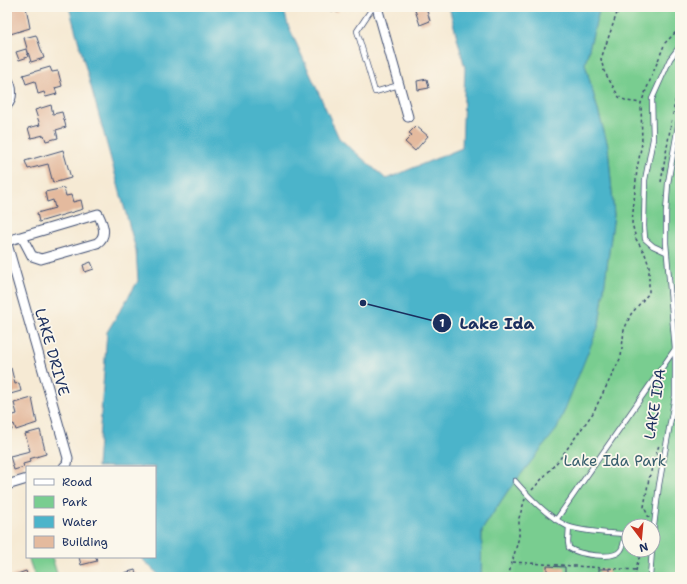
<svg xmlns="http://www.w3.org/2000/svg" width="687" height="584" font-family="'Shantell Sans',sans-serif">
  <rect width="100%" height="100%" fill="#fbf7ec"/>
  <filter id="ink" filterUnits="userSpaceOnUse"><feTurbulence type="fractalNoise" baseFrequency=".025" numOctaves="2"/><feDisplacementMap in="SourceGraphic" scale="8" xChannelSelector="R" yChannelSelector="G"/><feConvolveMatrix kernelMatrix="1 2 1 2 8 2 1 2 1" color-interpolation-filters="sRGB"/></filter>
  <filter id="wash" filterUnits="userSpaceOnUse"><feTurbulence type="fractalNoise" baseFrequency=".012" numOctaves="4" result="noise"/><feDisplacementMap in="SourceGraphic" scale="16" xChannelSelector="R" yChannelSelector="G"/><feGaussianBlur stdDeviation="0.9" result="paint"/><feColorMatrix in="noise" values="0 0 0 0 0 0 0 0 0 0 0 0 0 0 0 0 0 1.4 0 .05"/><feComposite in="paint" operator="in"/></filter>
  <g filter="url(#wash)">
    <rect width="100%" height="100%" fill="#f6ead4"/>
    <!-- green -->
    <g fill="#79cd90" stroke="#4a7e77" fill-rule="evenodd">
      <path d="M600,7h80v570h-199l1,-47 25,-38 92,-167 15,-110 -6,-69 -23,-82zM629,526h24v24h-24z"/>
      <polygon points="28,557 52,557 58,577 35,577"/>
    </g>
    <!-- water -->
    <polygon fill="#4cb4ca" stroke="#347294" points="69,7 283,7 288,25 339,138 386,179 462,148 465,68 449,7 600,7 585,64 608,146 614,215 599,325 557,429 507,492 482,530 481,577 161,577 140,557 155,557 155,467 97,467 107,332 138,281 136,250"/>
    <g id="blocks">
      <!-- building -->
      <g fill="#e4ba9e">
        <polygon points="7,7 26,7 30,28 7,35"/>
        <polygon points="313,7 339,7 338,12"/>
        <polygon points="422,7 426,7 430,21 420,25 415,10"/>
        <polygon points="36,35 44,58 31,62 24,38"/>
        <polygon points="26,49 28,57 19,60 16,52"/>
        <polygon points="50,67 52,72 58,71 62,86 55,88 57,94 46,97 44,92 38,94 35,81 26,84 23,75"/>
        <polygon points="427,79 429,88 418,90 417,81"/>
        <polygon points="51,105 53,114 62,112 66,127 56,130 58,138 46,141 44,135 31,138 28,128 40,125 35,110"/>
        <polygon points="416,126 428,136 415,151 405,142 412,135 409,133"/>
        <polygon points="63,150 71,178 53,183 48,164 28,169 25,161"/>
        <polygon points="64,188 66,196 71,195 73,202 81,200 83,209 39,222 37,213 55,208 53,200 47,202 45,192"/>
        <polygon points="91,262 94,269 85,272 83,265"/>
        <polygon points="11,368 15,384 19,383 21,391 7,395 7,370"/>
        <polygon points="32,398 37,423 16,430 14,424 11,425 12,430 7,432 7,417 17,414 14,403"/>
        <polygon points="40,430 46,454 29,459 30,462 23,464 24,467 14,470 10,456 30,451 25,434"/>
        <polygon points="79,557 96,557 97,561 81,565"/>
        <polygon points="547,566 565,567 565,577 547,577"/>
        <rect x="599" y="569" width="10" height="8"/>
        <polygon points="135,570 137,577 125,577 124,573"/>
        <polygon points="26,571 28,577 9,577"/>
      </g>
    </g>
  </g>
  <g filter="url(#ink)">
    <use href="#blocks" fill-opacity="0" stroke="#3c4b70" stroke-width="1"/>
    <g fill="none" stroke-linecap="round" stroke-linejoin="round">
      <defs>
        <g id="lane">
          <polyline points="373,7 357,31 375,92 399,85"/>
          <polyline points="666,252 653,246 645,239 644,226 645,180 653,139 652,99 670,59 680,46"/>
          <path d="M515,481c15,17 32,35 52,45 11,5 49,8 62,8"/>
          <polyline points="556,520 675,349"/>
          <path d="M569,527l-1,15 1,6c9,6 45,13 52,2 3,-4 3,-11 4,-16"/>
          <polyline points="653,534 659,485 675,396 675,349 666,243 666,213 668,183 680,114"/>
          <polyline points="650,577 652,550"/>
        </g>
        <g id="street">
          <polyline points="377,7 408,117"/>
          <path d="M7,79c6,7 6,20 0,26"/>
          <path d="M7,241l91,-27c5,10 10,22 -1,29l-56,16 -9,-3 -10,-19"/>
          <polyline points="7,244 68,458 67,464 64,467"/>
          <polyline points="7,485 27,479"/>
        </g>
      </defs>
      <!-- lane casing -->
      <use href="#lane" stroke="#3c4b70" stroke-width="6"/>
      <!-- street casing -->
      <use href="#street" stroke="#3c4b70" stroke-width="11"/>
      <!-- path -->
      <g stroke="#3c4b70" stroke-width="1.5" stroke-dasharray="3 3" stroke-linecap="butt">
        <polyline points="619,7 601,59 604,71 619,97 627,101 641,103"/>
        <polyline points="673,115 680,69"/>
        <polyline points="661,182 672,118"/>
        <polyline points="532,490 559,460 593,413 621,357 624,330 631,314 649,293 649,266 645,254 636,239 632,223 637,169 642,143 641,103 665,43 680,28"/>
        <polyline points="649,518 644,507 649,478 659,445"/>
        <polyline points="513,562 636,570"/>
        <polyline points="508,577 519,537 519,518 525,499"/>
        <polyline points="635,577 638,560 644,550"/>
      </g>
      <!-- lane -->
      <use href="#lane" stroke="#fff" stroke-width="4.5"/>
      <!-- street -->
      <use href="#street" stroke="#fff" stroke-width="9"/>
    </g>
  </g>
  <g text-anchor="middle" dominant-baseline="central" stroke-width="3.5" stroke-linejoin="round" paint-order="stroke">
    <!-- street labels -->
    <g font-size="15" fill="#1b2f5e" stroke="#fbf7ec">
      <text transform="translate(52 352) rotate(74)">LAKE DRIVE</text>
      <text transform="translate(655 404) rotate(-81)">LAKE IDA</text>
    </g>
    <!-- park labels -->
    <g font-size="15" fill="#375e6d" stroke="#fbf7ec">
      <text x="615" y="461">Lake Ida Park</text>
    </g>
  </g>
  <!-- callouts -->
  <path fill="none" stroke="#1b2f5e" stroke-width="1.5" d="M363 303L442 323"/>
  <g fill="#1b2f5e" stroke="#fbf7ec" stroke-width="1.5">
    <circle cx="363" cy="303" r="4"/>
    <circle cx="442" cy="323" r="10"/>
  </g>
  <g font-size="12" text-anchor="middle" font-weight="bold" fill="#fff">
    <text x="442" y="327">1</text>
  </g>
  <g font-size="16" text-anchor="middle" font-weight="bold" fill="#1b2f5e" stroke="#fbf7ec" stroke-width="3.5" stroke-linejoin="round" paint-order="stroke">
    <text x="497" y="329">Lake Ida</text>
  </g>
  <!-- margin -->
  <rect width="687" height="584" fill="none" stroke="#fbf7ec" stroke-width="24"/>
  <!-- legend -->
  <rect x="26" y="466" width="130" height="92" fill="#fbf7ec" stroke="#a1a7b3"/>
  <rect x="34" y="479" width="20" height="6" fill="#ffffff" stroke="#a1a7b3"/>
  <text x="62" y="486" font-size="12" fill="#1b2f5e">Road</text>
  <rect x="34" y="496" width="20" height="12" fill="#79cd90" stroke="#a1a7b3"/>
  <text x="62" y="506" font-size="12" fill="#1b2f5e">Park</text>
  <rect x="34" y="516" width="20" height="12" fill="#4cb4ca" stroke="#a1a7b3"/>
  <text x="62" y="526" font-size="12" fill="#1b2f5e">Water</text>
  <rect x="34" y="536" width="20" height="12" fill="#e4ba9e" stroke="#a1a7b3"/>
  <text x="62" y="546" font-size="12" fill="#1b2f5e">Building</text>
  <!-- north arrow -->
  <g transform="translate(641 538) rotate(164)"><circle r="19" fill="#fbf7ec" stroke="#a1a7b3"/>
  <path d="M0-3L7 15L0 10L-7 15Z" fill="#c8321e"/>
  <text y="-6" font-size="11" font-weight="bold" text-anchor="middle" fill="#1b2f5e">N</text>
  </g>
</svg>
